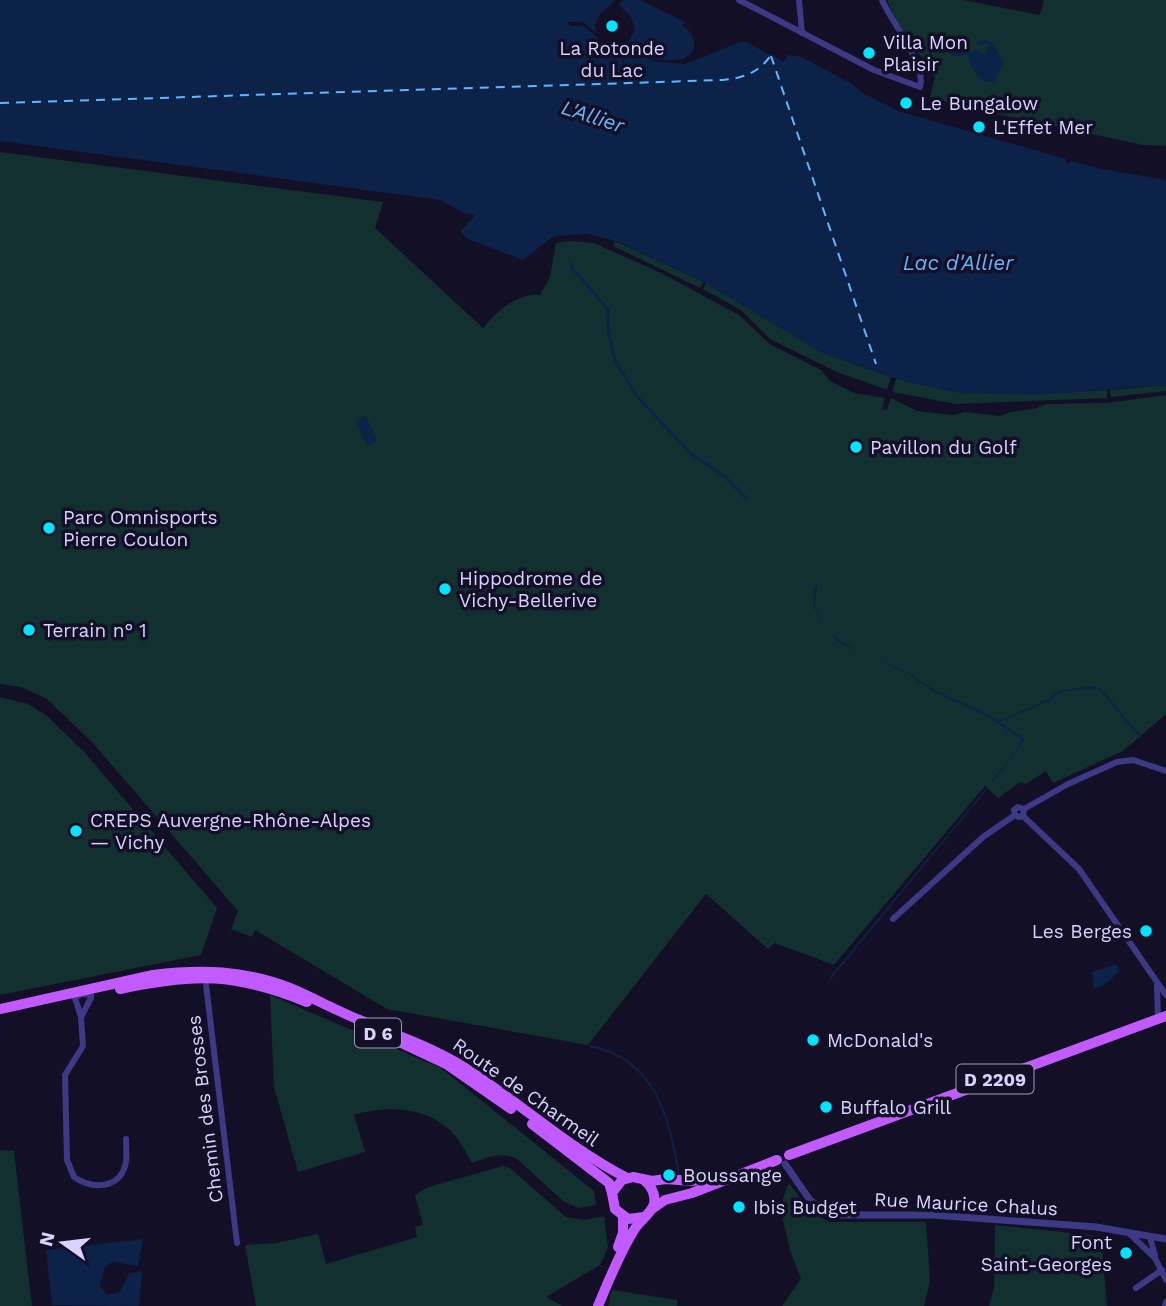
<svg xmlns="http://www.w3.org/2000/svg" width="1166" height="1306" font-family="'Work Sans',sans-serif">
  <rect width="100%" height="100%" fill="#130f26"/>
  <!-- green -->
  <g fill="#12302f">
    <polygon points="887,0 963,0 1040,15 1044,0 1166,0 1166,146 1143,145 964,107 930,97 935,77 898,24"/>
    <path d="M0,152l383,50 -8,26 108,100c14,-17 34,-35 57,-33l10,-18 6,-34 14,-2 24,2 67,30 78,42 32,30 50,25 9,11 24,12 31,5 -3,11 5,1 4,-12 26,13 36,4 12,-3 35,4 10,-4 24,-3 13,-5 60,-1 59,-8v319l-43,37 -70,32 -7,-12 -20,13 -6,-2 -22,16 -13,-12 -151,179 -59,-22 -7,6 -62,-55 -118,151 -201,-36 -132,-79 -3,7 -21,-8 7,-18 -146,-169 -45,-43 -26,-12 -21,-3z"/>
    <polygon points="615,241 704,282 700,288 613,246"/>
    <polygon points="706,283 823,353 891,377 887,390 837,372 770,339 742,311 703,289"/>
    <path d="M896,378c72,21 137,17 211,12v8l-151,6 -64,-12z"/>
    <polygon points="1166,385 1166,391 1111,397 1110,390"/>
    <polygon points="0,697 28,704 46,715 85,753 217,908 201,955 0,995"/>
    <path d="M270,995l171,73 153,123 2,14 -18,3 -15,-7 -46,-42c-16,-8 -29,-2 -45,4 -7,-13 -14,-27 -26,-36 -26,-21 -62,-21 -92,-12l11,37 -67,20 -24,-85z"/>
    <polygon points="0,1150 14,1151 32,1306 0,1306"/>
    <polygon points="503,1166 510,1168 566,1217 584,1220 604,1216 608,1248 600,1265 546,1297 563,1306 256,1306 245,1245 276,1243 318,1234 326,1264 417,1237 415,1227 423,1225 415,1195 428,1187"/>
    <polygon points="789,1183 810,1211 829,1222 926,1222 930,1281 924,1306 782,1306 801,1279 790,1250 780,1207"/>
    <polygon points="995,1225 1101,1236 1107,1306 989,1306 994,1288"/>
    <polygon points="612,1290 677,1300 677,1306 608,1306"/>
  </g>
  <!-- water -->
  <g fill="#0c2248">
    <path d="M0,0h615c-9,11 -23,16 -19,33l-13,-11h-15l2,4c1,0 11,0 12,0 18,7 20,31 45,18l8,-14 -4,-13 -12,-12 4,-5h17l45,22 -2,4c9,6 13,14 10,25 -10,13 -25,9 -40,8l-2,2 34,3 55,-22h6l38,20 4,-7 14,2 50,27 11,9 38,19 165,47v4h4v-2l31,8 65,11v205l-131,10 -83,-3 -61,-15 -68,-24 -119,-71 -88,-41 -29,-7 -29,2 -7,2 -28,22 -55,-21 -8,-7 15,-17 -11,-2 -24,-13 -440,-59z"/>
    <path d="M939,35l5,3 7,-2v4l5,2 2,7 6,-1 5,5 8,-4 4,4h6l1,-10 -11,2 4,-6 10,3 13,20 -9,19c-17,4 -23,-12 -27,-26l-15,1 -3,-7 -11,-4 -2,-5z"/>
    <polygon points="562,241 574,268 610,310 610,331 616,359 636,393 690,451 725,475 747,497 747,501 721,475 689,454 635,396 614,362 607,331 606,309 570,268 570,260"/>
    <polygon points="366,416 377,441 367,446 356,421"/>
    <path d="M817,586c0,6 -2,12 -2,17 3,40 65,56 95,70 25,23 61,29 89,48l49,-22 14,-9 32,-4 8,4 40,47 -2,1 -42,-50 -35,3 -14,10 -49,21 25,17 -32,43 -1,-1 28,-36v-7l-31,-21 -57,-26 -23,-17 -71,-32 -20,-24 -5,-15 1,-16z"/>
    <polygon points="987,787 988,788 830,980 829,978"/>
    <polygon points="1116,964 1120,970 1107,983 1094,989 1092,972"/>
    <polygon points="143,1239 138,1266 113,1262 105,1266 100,1286 107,1295 120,1292 129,1273 142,1272 139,1306 52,1305 46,1250"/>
  </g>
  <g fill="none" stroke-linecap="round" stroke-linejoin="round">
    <!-- stream -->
    <path stroke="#0c2248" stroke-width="2" d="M590,1046c66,13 79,71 89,129"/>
    <!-- ferry -->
    <g stroke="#62b6ff" stroke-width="2" stroke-dasharray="9 7" stroke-linecap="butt">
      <polyline points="771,56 876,364"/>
      <path d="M0,103l723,-23c20,-2 36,-7 48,-25"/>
    </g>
    <!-- minor -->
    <g stroke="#3d3a85" stroke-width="6">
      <path d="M739,0l135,70 46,17c7,-21 -29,-66 -38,-87"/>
      <polyline points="799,0 802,33"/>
      <polyline points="1024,809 1023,816 1019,817 1015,815 1014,810 1018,807 1024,809 1068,784 1117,762 1133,760 1166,771"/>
      <polyline points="1023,816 1079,869 1166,995"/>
      <polyline points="893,919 983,837 1015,815"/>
      <polyline points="205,976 237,1243"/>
      <polyline points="1157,986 1158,1019"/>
      <path d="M83,993l-8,5 6,19 2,29 -18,29 2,85 7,17c19,13 47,12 52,-15 1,-7 0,-15 0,-23"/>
      <polyline points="81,1017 91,998 91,995 82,994"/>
      <polyline points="1130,1234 1155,1258 1166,1280"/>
      <polyline points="1150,1237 1155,1256"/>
      <polyline points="1136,1288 1162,1270"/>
      <polyline points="1165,1306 1166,1302"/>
    </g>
    <!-- tertiary -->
    <polyline stroke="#3d3a85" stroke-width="7" points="785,1164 810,1200 819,1207 839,1215 933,1215 1096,1227 1166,1239"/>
    <!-- primary -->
    <g stroke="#c25bff" stroke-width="10">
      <path d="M120,989c75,-16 115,-16 187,13"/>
      <path d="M0,1009l153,-34c47,-6 92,-5 137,13 24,10 47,23 72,33 38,16 76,28 111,52 52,34 98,76 154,105"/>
      <polyline points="395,1040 446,1064 511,1109"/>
      <polyline points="532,1124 609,1183 612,1193"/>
      <polyline points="789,1155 1166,1016"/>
      <polyline points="652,1209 665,1200 692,1193 777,1160"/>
      <polyline points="644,1217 628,1219 615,1209 612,1193 622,1180 633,1177 652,1181 666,1179 691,1181 731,1177"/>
      <polyline points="618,1247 623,1233 623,1217"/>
      <path d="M598,1306c11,-26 21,-52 36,-76 5,-9 17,-16 20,-26 2,-10 -3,-18 -10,-24"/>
    </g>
  </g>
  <!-- markers -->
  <g fill="#00e5ff" stroke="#130f26" stroke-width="2.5">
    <circle cx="612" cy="26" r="7"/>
    <circle cx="869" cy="53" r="7"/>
    <circle cx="906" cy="103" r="7"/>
    <circle cx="979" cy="127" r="7"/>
    <circle cx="856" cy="447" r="7"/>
    <circle cx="49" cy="528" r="7"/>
    <circle cx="445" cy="589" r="7"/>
    <circle cx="29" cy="630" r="7"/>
    <circle cx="76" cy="831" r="7"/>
    <circle cx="1146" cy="931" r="7"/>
    <circle cx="813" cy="1040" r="7"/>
    <circle cx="826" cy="1107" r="7"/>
    <circle cx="669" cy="1175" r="7"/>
    <circle cx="739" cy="1207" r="7"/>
    <circle cx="1126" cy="1253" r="7"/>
  </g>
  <g text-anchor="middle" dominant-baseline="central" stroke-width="7" stroke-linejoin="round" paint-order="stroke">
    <!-- shield labels -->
    <g fill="#130f26" stroke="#9e99be" stroke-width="2">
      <rect x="355" y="1018.5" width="46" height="29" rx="5"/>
      <rect x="956.5" y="1064.5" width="77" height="29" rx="5"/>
    </g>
    <g font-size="18" font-weight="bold" fill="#d9d4ff">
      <text x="378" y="1033">D 6</text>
      <text x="995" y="1079">D 2209</text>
    </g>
    <!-- poi labels -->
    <g font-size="19" fill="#d9d4ff" stroke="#130f26" text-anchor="start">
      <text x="883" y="42">Villa Mon<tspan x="883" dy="22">Plaisir</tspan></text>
      <text x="612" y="48" text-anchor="middle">La Rotonde<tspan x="612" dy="22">du Lac</tspan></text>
      <text x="920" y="103">Le Bungalow</text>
      <text x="993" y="127">L'Effet Mer</text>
      <text x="870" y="447">Pavillon du Golf</text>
      <text x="63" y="517">Parc Omnisports<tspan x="63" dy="22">Pierre Coulon</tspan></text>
      <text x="459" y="578">Hippodrome de<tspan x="459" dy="22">Vichy-Bellerive</tspan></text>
      <text x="43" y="630">Terrain n° 1</text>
      <text x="90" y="820">CREPS Auvergne-Rhône-Alpes<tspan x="90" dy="22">— Vichy</tspan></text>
      <text x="1132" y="931" text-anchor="end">Les Berges</text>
      <text x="827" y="1040">McDonald's</text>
      <text x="840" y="1107">Buffalo Grill</text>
      <text x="683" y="1175">Boussange</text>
      <text x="753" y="1207">Ibis Budget</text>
      <text x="1112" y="1242" text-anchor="end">Font<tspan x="1112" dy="22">Saint-Georges</tspan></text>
    </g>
    <!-- street labels -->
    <g font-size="19" fill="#d9d4ff" stroke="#130f26">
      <text transform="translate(526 1092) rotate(35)">Route de Charmeil</text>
      <text transform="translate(205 1109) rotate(-97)">Chemin des Brosses</text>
      <text transform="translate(966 1204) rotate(3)">Rue Maurice Chalus</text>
    </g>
    <!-- water labels -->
    <g font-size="21" font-style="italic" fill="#62b6ff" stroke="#130f26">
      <text transform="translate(593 116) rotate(18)">L'Allier</text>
      <text x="958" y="262">Lac d'Allier</text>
    </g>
  </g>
  <!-- north arrow -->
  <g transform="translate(63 1243) rotate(284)" stroke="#130f26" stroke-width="5" paint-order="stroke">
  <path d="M0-5L12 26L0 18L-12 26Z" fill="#d9d4ff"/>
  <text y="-10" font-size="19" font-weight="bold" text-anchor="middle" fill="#d9d4ff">N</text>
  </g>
</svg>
